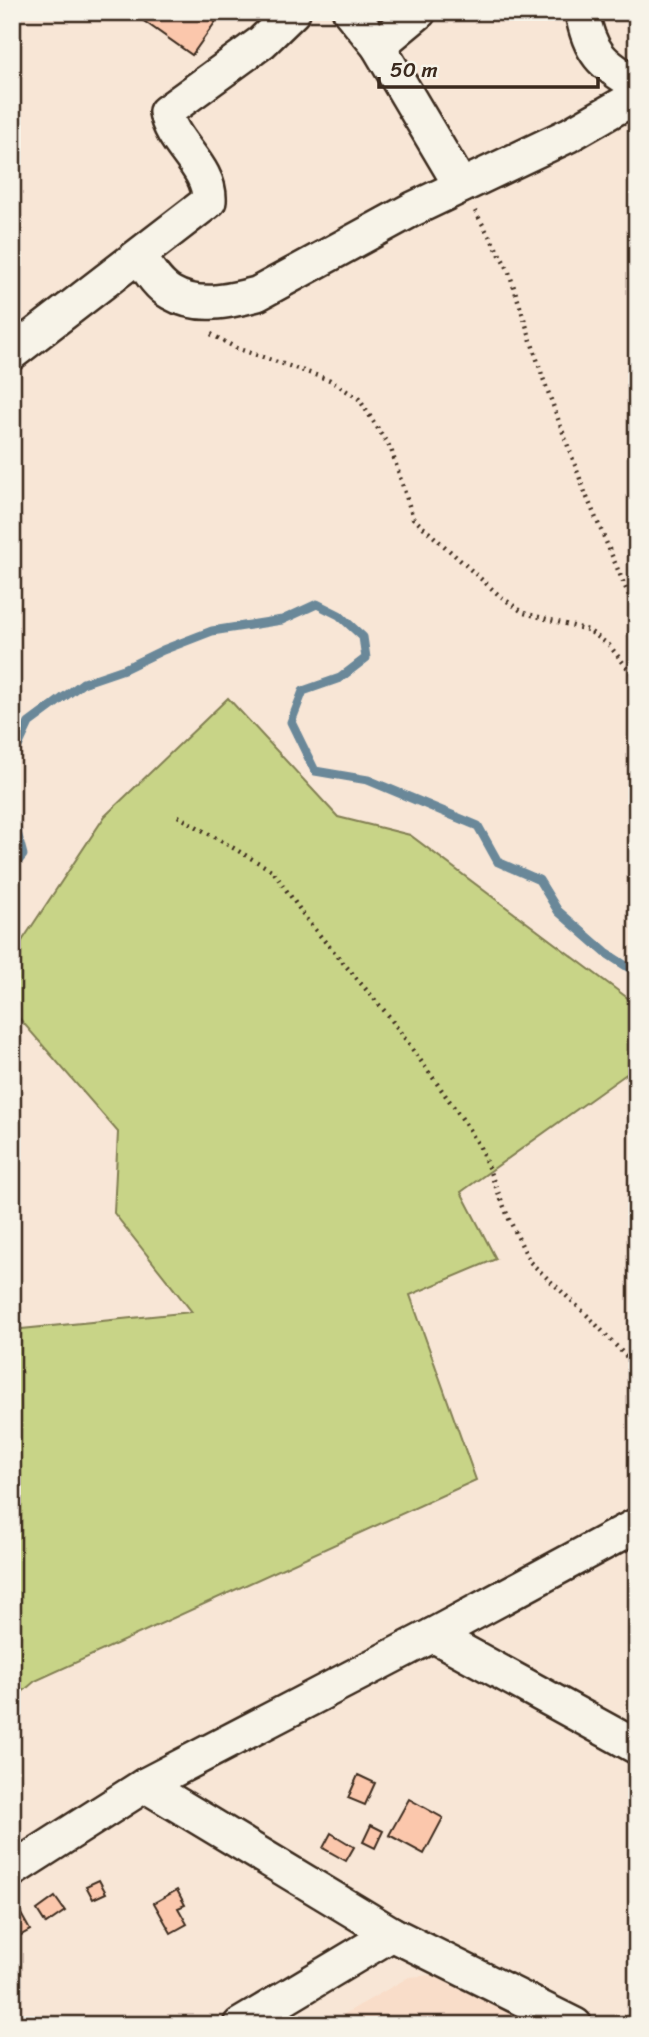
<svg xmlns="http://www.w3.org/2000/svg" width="649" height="2037" font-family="Sriracha,sans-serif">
  <rect width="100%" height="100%" fill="#f8e6d6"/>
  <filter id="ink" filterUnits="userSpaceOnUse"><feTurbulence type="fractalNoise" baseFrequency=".0143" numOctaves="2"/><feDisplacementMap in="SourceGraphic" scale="14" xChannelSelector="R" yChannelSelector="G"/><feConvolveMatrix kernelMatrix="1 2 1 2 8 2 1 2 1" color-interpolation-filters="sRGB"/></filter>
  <g filter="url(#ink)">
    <!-- built -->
    <polygon fill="#f9ddc9" points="432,1975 533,2025 325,2025 409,1977"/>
    <!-- green -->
    <polygon fill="#c8d487" stroke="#827f52" stroke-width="2" points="228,698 338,817 410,835 637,1005 637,1049 632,1070 461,1192 496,1259 410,1295 476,1480 35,1681 12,1701 12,1330 192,1312 114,1213 118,1132 12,1010 12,956 105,816"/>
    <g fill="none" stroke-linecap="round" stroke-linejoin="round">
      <!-- stream -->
      <g stroke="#6b8899" stroke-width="9">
        <polyline points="12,759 29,723 83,683 124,669 163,650 212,631 282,620 317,604 339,615 363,637 366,658 340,678 303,691 291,722 315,771 368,780 478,826 498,862 539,880 558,911 606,953 637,973"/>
        <polyline points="12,813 23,855 12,868"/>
      </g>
    </g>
    <!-- building -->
    <g fill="#fbc7ac" stroke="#3b2a1e" stroke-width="2">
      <polygon points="131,12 203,12 216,21 192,55"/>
      <polygon points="358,1775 375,1783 365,1805 348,1798"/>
      <polygon points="409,1799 443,1818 424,1854 389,1835"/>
      <polygon points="371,1825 383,1831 375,1848 363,1842"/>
      <polygon points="331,1833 354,1847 346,1861 323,1848"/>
      <polygon points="99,1880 106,1893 93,1899 86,1886"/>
      <polygon points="177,1890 185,1905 178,1908 187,1924 171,1933 154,1903"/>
      <polygon points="55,1897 65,1911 46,1924 37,1910"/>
      <polygon points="21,1914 30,1930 12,1940 12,1919"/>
    </g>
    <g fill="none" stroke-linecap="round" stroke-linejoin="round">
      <defs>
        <g id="street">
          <polyline points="350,12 378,46 461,186"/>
          <path d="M582,12c7,40 20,53 55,72"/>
          <polyline points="378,46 419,12"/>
          <path d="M139,256c9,13 18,29 32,37 27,16 59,8 86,1l156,-85 156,-74 68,-39"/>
          <path d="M12,353l197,-152c2,-34 -38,-57 -43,-89l96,-70 31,-30"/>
          <polyline points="433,1635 637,1747"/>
          <polyline points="145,1785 392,1934 575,2025"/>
          <polyline points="12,1870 145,1785 433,1635 637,1525"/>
          <polyline points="240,2025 392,1934"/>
        </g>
      </defs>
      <!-- street casing -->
      <use href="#street" stroke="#3b2a1e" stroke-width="38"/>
      <!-- path -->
      <g stroke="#3b2a1e" stroke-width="4.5" stroke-dasharray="2 5" stroke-linecap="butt">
        <polyline points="475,211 508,269 543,378 586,495 633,605 632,672"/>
        <polyline points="211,334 236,348 330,380 359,399 391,449 413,518 500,596 524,613 588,630 609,645 637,680"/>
        <polyline points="178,816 273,871 310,924 388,1015 461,1117 479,1145 509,1219 530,1262 589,1317 637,1368"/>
      </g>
      <!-- street -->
      <use href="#street" stroke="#f7f3e8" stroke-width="33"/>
    </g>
  </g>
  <!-- margin -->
  <rect width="649" height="2037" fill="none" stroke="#f7f3e8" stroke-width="42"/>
  <rect x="21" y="21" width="607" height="1995" fill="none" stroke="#3b2a1e" stroke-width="2.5" filter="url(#ink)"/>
  <!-- scale -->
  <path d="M379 77v10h219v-10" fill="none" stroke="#3b2a1e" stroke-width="3.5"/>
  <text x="390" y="77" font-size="21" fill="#3b2a1e" stroke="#f7f3e8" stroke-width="5" paint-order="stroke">50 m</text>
</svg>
